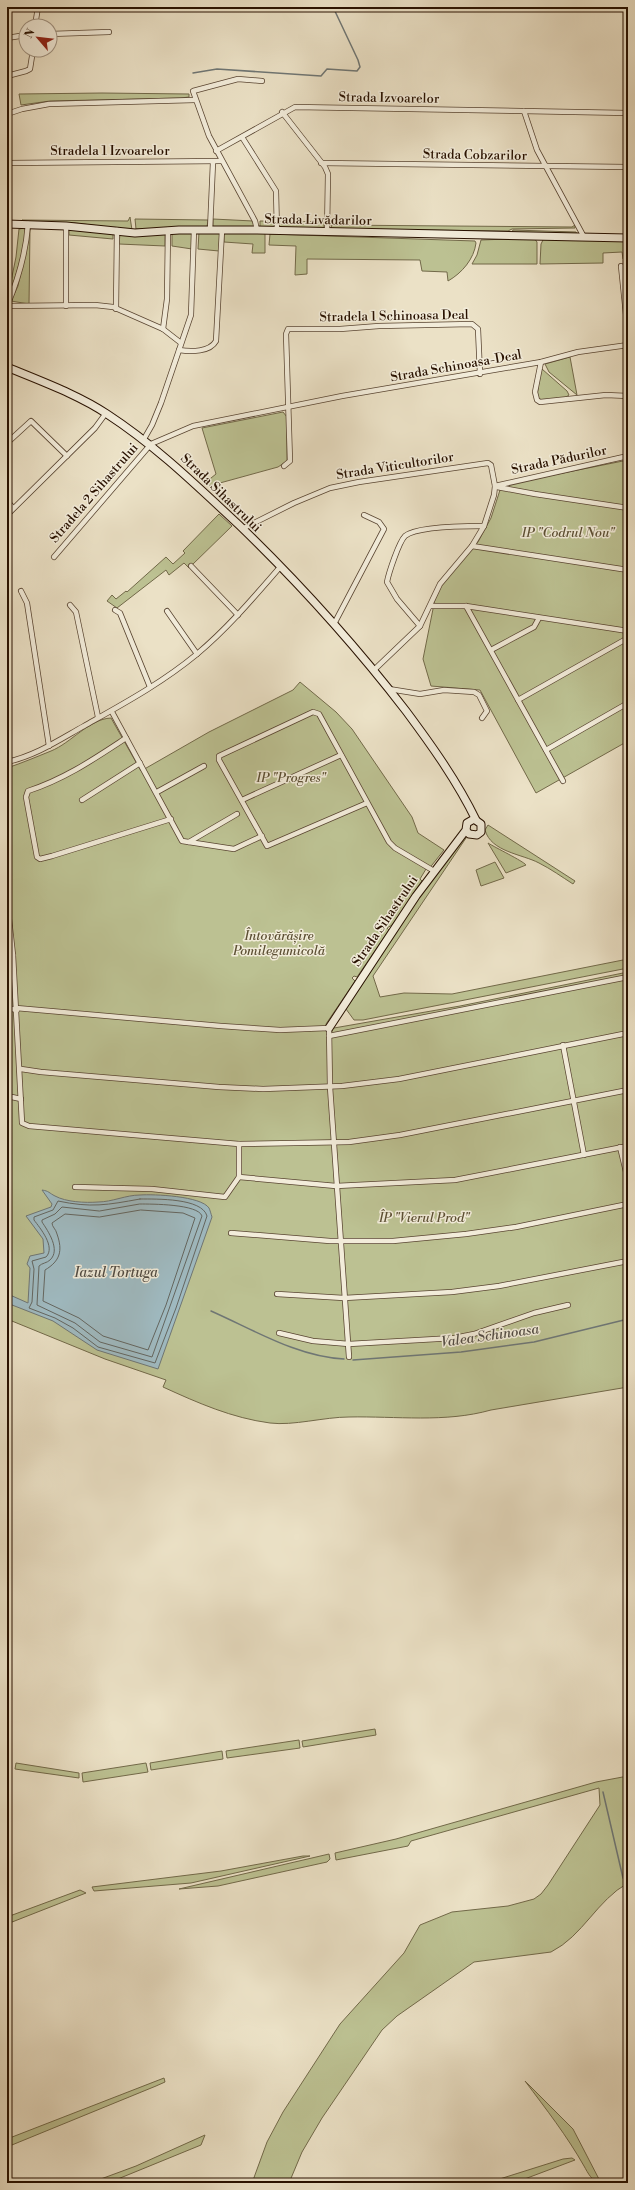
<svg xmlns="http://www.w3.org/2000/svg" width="635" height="2190" font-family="'Libre Bodoni',serif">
  <rect width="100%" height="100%" fill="#ebe1c6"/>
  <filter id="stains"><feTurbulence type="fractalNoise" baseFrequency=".005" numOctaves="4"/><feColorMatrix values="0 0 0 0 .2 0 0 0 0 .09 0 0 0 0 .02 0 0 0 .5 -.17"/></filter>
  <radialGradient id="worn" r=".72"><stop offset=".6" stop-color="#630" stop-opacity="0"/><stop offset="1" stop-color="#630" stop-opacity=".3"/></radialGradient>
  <!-- green -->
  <g fill="#bcc192" stroke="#726949">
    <polygon points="102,93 189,94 189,97 181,98 50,101 21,105 19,94"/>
    <polygon points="130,217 132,230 75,223 25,222 22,220 128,221"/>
    <polygon points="135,219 208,220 207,227 136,229"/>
    <polygon points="213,219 253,221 254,228 213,227"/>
    <polygon points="260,221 324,222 324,229 260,228"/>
    <polygon points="331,225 572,227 575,225 575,228 512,229 508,231 332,229"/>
    <path d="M25,228c3,11 -13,61 -18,73l9,-44 3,-28z"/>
    <polygon points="30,229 29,304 11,301 18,286"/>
    <polygon points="69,230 113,233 113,239 69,235"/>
    <polygon points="513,230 576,232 577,234 511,234"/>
    <polygon points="193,232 192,249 172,246 172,233"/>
    <polygon points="199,232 220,233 219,251 198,249"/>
    <polygon points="165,233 165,246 119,244 120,234 138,236"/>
    <polygon points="224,233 265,233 265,253 252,253 253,244 224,242"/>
    <path d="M270,234l205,7 1,2c-2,16 -14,30 -28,38l-1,-9 -25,-1 -2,-11 -113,-1v15l-12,1 1,-29 -27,-1z"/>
    <polygon points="534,238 537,242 537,264 472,264 477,255 481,240"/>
    <polygon points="544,238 628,240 628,258 623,259 622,252 603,253 603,263 540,264 541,244"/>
    <polygon points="570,357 577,395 549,372 545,364"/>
    <polygon points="542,369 567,391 569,395 563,399 541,400 537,397 540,373"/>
    <polygon points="283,412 287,417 287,461 278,467 209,486 206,482 216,474 202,428"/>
    <polygon points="628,460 628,741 536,793 480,690 431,686 423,659 435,599 442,584 478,542 491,518 500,490 509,487 508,484"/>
    <polygon points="219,514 232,526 192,565 189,568 184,563 169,575 166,570 117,608 107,601 112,595 116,599 126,591 127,592 166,557 173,564 185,553 183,551"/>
    <path d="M300,682l36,30 16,17 60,88 6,16 26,17 -16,20 -2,-1 -6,10 2,2 -30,44 -5,3 2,2 -32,47 -3,-1 -2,2 3,3 -29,43 1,8h5v-3l2,-1 126,-22 168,-34v415l-137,23c-46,13 -95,6 -142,7 -25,0 -56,9 -79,6 -38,-5 -72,-20 -107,-36l3,-7 -61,-21 -98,-40v-551c15,-5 29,-11 44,-17 20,-8 38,-32 60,-33l30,53 68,-39 84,-42z"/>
    <path d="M488,825l87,56 -2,3c-11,-7 -22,-15 -34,-21 -17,-9 -48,-11 -54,-33z"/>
    <polygon points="463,838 466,838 373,976 380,997 404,993 452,994 628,959 628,968 363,1020 354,1020 346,1009 346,1006 422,893"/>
    <path d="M488,843c8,5 35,18 38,22l-20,8z"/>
    <polygon points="495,862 504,878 481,886 476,870"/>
    <polygon points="375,1729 376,1735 303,1747 302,1741"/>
    <polygon points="299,1740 300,1748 227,1758 226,1751"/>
    <polygon points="222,1751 223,1759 151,1770 150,1763"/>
    <polygon points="16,1763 79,1773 79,1778 15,1769"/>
    <polygon points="146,1763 148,1772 83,1782 82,1773"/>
    <path d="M628,1776v107c-31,17 -45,53 -77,69l-77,10 -77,54 -15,14 -60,88 -20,34 -13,31h-37l15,-41 16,-30 57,-88 64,-71 16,-28 32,-13 56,-6 26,-7 7,-5 7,-9 52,-80 -1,-17 -188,53 -3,5 -72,14 -1,-7 61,-14 200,-57z"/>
    <polygon points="329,1854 330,1859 327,1862 218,1886 179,1889"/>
    <polygon points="303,1856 310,1856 191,1883 94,1891 92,1887 221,1871"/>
    <polygon points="80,1890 86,1893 7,1924 7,1917"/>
    <polygon points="164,2078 165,2082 156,2086 7,2147 7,2139"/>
    <path d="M525,2081l48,48 28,54c-9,-1 -13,-10 -17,-17 -17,-30 -38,-57 -59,-85z"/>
    <polygon points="205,2135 201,2145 108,2183 90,2183 136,2166"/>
    <polygon points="572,2158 575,2160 514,2183 487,2183 563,2159"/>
  </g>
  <!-- water -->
  <path fill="#9fbac1" stroke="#6f7674" d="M42,1190c7,1 7,3 13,6 11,6 30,7 43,6 14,0 28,-7 42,-7 14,-1 61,1 69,13 1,2 2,6 3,9l-54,152 -61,-19 -44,-29 -46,-18 3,-8 18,8 2,-35 -3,-4 3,-8 14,-3 -1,-14 -17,-23 25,-9 1,-3z"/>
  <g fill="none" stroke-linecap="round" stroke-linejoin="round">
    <!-- shore -->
    <g stroke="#646660" stroke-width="1">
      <path d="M140,1199c17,0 62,-1 67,17l-31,92 -21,55 -57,-16 -25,-19 -18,-10 -26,-10 3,-6 2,-33 -2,-8 14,-4c10,-10 -6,-29 -12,-37v-3l19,-7 5,-9c33,7 49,4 82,-2z"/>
      <path d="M140,1204c12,0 58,0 62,12l-50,141 -52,-15 -25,-19 -38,-18 2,-39c3,-3 8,-3 11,-6 11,-10 -2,-29 -8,-38v-2l13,-6 7,-7 37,4z"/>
      <path d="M141,1210l42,3 12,5 -29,87 -18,45 -45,-14 -24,-18 -36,-17 2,-31c15,-9 18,-19 12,-36 -1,-5 -5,-7 -5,-11l13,-9 34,3z"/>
    </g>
    <!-- stream -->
    <g stroke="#6f7674" stroke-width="1.5">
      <polyline points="193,73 217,69 321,76 327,69 357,71 360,67 358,60 333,7"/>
      <path d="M211,1311c43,19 87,46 133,48"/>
      <polyline points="353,1360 461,1352 534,1342 628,1319"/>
      <polyline points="603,1792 623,1878"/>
    </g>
    <defs>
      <g id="street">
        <polyline points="35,26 38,7"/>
        <polyline points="50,34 109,32"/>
        <polyline points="7,38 26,35"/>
        <polyline points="7,76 26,71 30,69 33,50"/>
        <polyline points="524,111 537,150 584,237"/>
        <polyline points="282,112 325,167 328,174 327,232"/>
        <polyline points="7,114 22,109 49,104 195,100"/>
        <polyline points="242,137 276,191 277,231"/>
        <polyline points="216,151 295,107 628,113"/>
        <polyline points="7,163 221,161"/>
        <polyline points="321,163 628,167"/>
        <polyline points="210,230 213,162"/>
        <polyline points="257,230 255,221 209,136 193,91 238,79 262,81"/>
        <polyline points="621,266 628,334"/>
        <polyline points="7,306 95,305 113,307 163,329 181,343"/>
        <path d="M7,306c11,-26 19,-54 21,-82"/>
        <polyline points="66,306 66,226"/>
        <polyline points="116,309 117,230"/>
        <polyline points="163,329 167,299 168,230"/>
        <path d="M179,350c12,2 31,2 37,-9l6,-111"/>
        <polyline points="541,362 535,392 537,400 540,402 606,395 628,396"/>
        <polyline points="144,439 152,425 161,403 191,315 194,230"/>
        <polyline points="7,443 31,421 67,456"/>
        <polyline points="284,466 290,461 286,334 288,329 340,329 379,326 472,324 478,329 480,374"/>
        <polyline points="495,486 628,456"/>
        <polyline points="497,487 535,494 628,508"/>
        <polyline points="7,501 13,508"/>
        <polyline points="7,515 95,428 106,413"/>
        <polyline points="242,529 294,503 330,488 359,482 488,463 491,465 495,486 494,495 484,526 472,546 440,584 420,626 374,670"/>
        <polyline points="472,546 628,570"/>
        <polyline points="54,557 151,444 193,426 342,396 541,362 578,352 628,345"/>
        <polyline points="191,566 238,615"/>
        <polyline points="21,591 27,603 49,746"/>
        <polyline points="70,605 76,612 98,717"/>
        <polyline points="431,606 466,606 628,631"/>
        <polyline points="466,606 563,781"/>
        <polyline points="115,610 120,613 150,687"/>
        <polyline points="167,611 197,654"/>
        <polyline points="334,624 384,529 379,522 364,515"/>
        <path d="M420,626l-23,-27 -10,-17c2,-10 12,-40 18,-46 12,-10 63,-10 79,-10"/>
        <polyline points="491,650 534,627 539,618"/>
        <polyline points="389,689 420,694 444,690 474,692 479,695 487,711 482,718"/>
        <polyline points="518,700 628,638"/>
        <polyline points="112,712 182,841 234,849 262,836"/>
        <path d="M126,738c-32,21 -61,41 -98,53l-2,6 11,60 3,2 12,-3 119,-37"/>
        <polyline points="546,750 628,703"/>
        <path d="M7,762c28,-6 52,-22 77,-36 39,-22 78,-43 113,-72 31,-26 57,-57 84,-88"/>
        <polyline points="157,792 204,766"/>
        <polyline points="82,800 140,763"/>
        <polyline points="242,800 341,755"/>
        <polyline points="367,803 267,846 219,760 219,756 313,712 319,714 389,842 395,848 434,871"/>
        <polyline points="189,842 237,814"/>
        <polyline points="7,901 13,955 22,1123 29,1126 239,1144 349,1142 400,1135 628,1090"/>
        <polyline points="7,953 13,955"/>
        <polyline points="7,1008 17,1010"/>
        <polyline points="16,1008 221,1026 280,1030 329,1028 330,1087 349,1357"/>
        <polyline points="329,1036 628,977"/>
        <polyline points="563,1045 584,1155"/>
        <polyline points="21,1069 41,1072 219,1087 263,1089 342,1086 399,1079 628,1033"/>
        <polyline points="7,1096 21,1099"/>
        <polyline points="620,1147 628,1180"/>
        <polyline points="239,1177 336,1186 455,1180 628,1146"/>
        <polyline points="75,1187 152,1189 225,1197 239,1177 239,1144"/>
        <polyline points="231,1233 330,1241 393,1241 466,1234 516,1227 628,1204"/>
        <polyline points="277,1294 344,1298 452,1292 499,1286 628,1261"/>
        <polyline points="279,1333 313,1341 349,1344 454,1338 474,1334 534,1313 568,1305"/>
      </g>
      <g id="secondary">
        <polyline points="7,224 66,226 135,233 179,230 257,230 628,238"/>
        <path d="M7,367c33,14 70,27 100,47 49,32 89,71 132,111 60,58 116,120 167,186 26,35 51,70 70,109"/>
        <polyline points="329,1028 416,896 466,830 467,823 474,819 481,824 481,832 477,835 469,834 466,830"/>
      </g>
    </defs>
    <!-- street casing -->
    <use href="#street" stroke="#594532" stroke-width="6"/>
    <!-- secondary casing -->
    <use href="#secondary" stroke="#281100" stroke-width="9"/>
    <!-- street -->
    <use href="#street" stroke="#f2ecda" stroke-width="4.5"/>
    <!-- secondary -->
    <use href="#secondary" stroke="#f2ecda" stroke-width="7"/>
  </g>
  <g text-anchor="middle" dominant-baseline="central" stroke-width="3" stroke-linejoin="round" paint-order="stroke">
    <!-- street labels -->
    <g font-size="13" fill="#281100" stroke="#f2ecda">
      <text transform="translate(389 98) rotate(1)">Strada Izvoarelor</text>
      <text x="110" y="151">Stradela 1 Izvoarelor</text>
      <text transform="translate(475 155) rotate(1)">Strada Cobzarilor</text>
      <text transform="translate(318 220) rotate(1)">Strada Livădarilor</text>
      <text transform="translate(394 316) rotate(-1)">Stradela 1 Schinoasa Deal</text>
      <text transform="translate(456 366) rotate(-10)">Strada Schinoasa-Deal</text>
      <text transform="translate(559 460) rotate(-12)">Strada Pădurilor</text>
      <text transform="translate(395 466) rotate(-9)">Strada Viticultorilor</text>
      <text transform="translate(94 493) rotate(-49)">Stradela 2 Sihastrului</text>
      <text transform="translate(221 493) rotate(44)">Strada Sihastrului</text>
      <text transform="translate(385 921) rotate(-56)">Strada Sihastrului</text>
    </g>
    <!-- park labels -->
    <g font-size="13" font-style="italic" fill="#5c4f33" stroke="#f2ecda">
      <text x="568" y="533">IP "Codrul Nou"</text>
      <text x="291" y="778">IP "Progres"</text>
      <text x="279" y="936">Întovărășire<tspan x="279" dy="15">Pomilegumicolă</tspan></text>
      <text x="424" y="1218">ÎP "Vierul Prod"</text>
    </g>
    <!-- water labels -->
    <g font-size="14" font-style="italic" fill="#524c44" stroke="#f2ecda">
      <text x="116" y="1273">Iazul Tortuga</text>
      <text transform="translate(490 1336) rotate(-8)">Valea Schinoasa</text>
    </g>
  </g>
  <!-- margin -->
  <rect width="635" height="2190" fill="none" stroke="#ebe1c6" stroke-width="24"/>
  <rect x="8" y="8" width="619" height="2174" fill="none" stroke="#281100" stroke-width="2"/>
  <rect x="12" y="12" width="611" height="2166" fill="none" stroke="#281100"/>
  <!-- north arrow -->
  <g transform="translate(38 38) rotate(298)"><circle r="19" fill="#f2ecda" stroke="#a19483"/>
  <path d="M0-3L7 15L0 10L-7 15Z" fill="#8f2418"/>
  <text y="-6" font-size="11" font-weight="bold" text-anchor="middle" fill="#281100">N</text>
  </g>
  <rect width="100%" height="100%" filter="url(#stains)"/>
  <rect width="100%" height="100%" fill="url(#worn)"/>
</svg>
